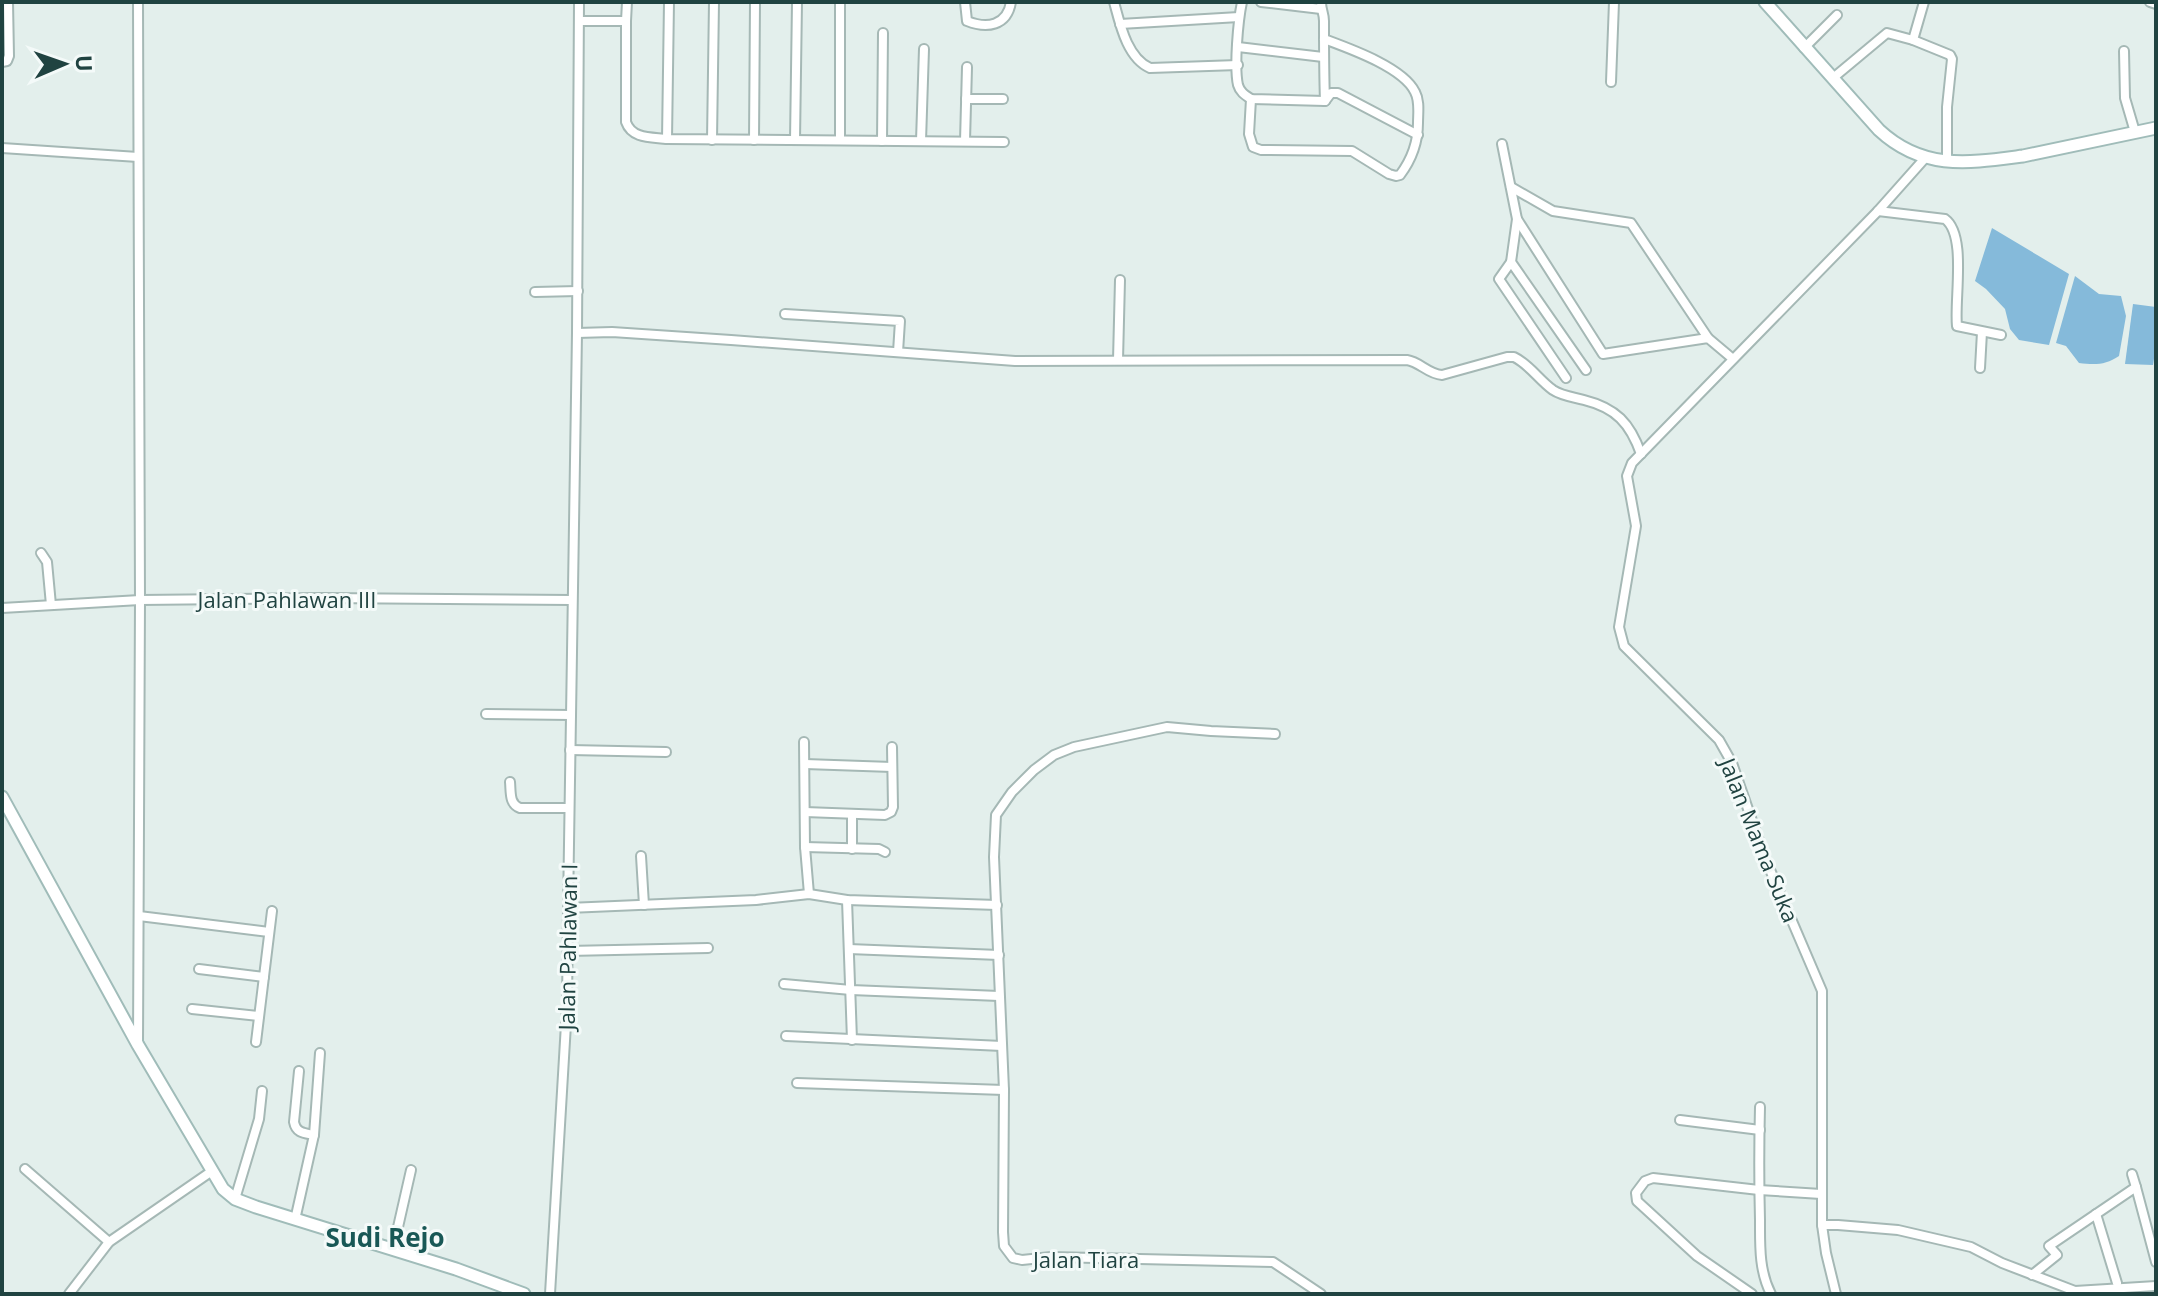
<svg xmlns="http://www.w3.org/2000/svg" width="2158" height="1296" font-family="'Open Sans',sans-serif">
  <rect width="100%" height="100%" fill="#e3efec"/>
  <!-- water -->
  <g fill="#85bada">
    <polygon points="1992,228 2069,274 2049,345 2019,340 2010,329 2005,309 1986,289 1975,281"/>
    <path d="M2075,276l24,18 22,2 5,20 -7,40c-13,9 -24,9 -40,7l-13,-17 -10,-3z"/>
    <polygon points="2133,304 2156,307 2156,346 2153,365 2125,364"/>
  </g>
  <g fill="none" stroke-linecap="round" stroke-linejoin="round">
    <defs>
      <g id="minor">
        <polyline points="138,2 140,600 138,1044"/>
        <polyline points="840,2 840,140"/>
        <path d="M965,2l2,19c20,8 40,5 44,-19"/>
        <path d="M1114,2c6,22 13,56 36,66l88,-3"/>
        <path d="M1242,2c-4,19 -8,65 -4,83 2,7 7,10 13,14l74,2"/>
        <polyline points="1261,2 1321,9"/>
        <path d="M1321,2c0,8 3,11 3,19 0,27 0,53 1,80l6,-8h7l80,42"/>
        <polyline points="2150,2 2156,4"/>
        <path d="M579,21h47v101c6,17 25,15 41,17l337,3"/>
        <polyline points="626,21 627,2"/>
        <polyline points="1120,24 1239,17"/>
        <polyline points="1913,40 1924,2"/>
        <polyline points="1238,47 1323,57"/>
        <polyline points="1804,48 1837,15"/>
        <polyline points="2124,51 2125,98 2135,132"/>
        <polyline points="2,62 7,61 9,56 8,2"/>
        <polyline points="1833,78 1887,33 1913,40 1950,55 1952,59 1947,107 1947,162"/>
        <polyline points="1611,82 1614,2"/>
        <polyline points="966,99 1003,99"/>
        <path d="M1251,99l-2,35 4,13 8,3 91,1 37,23 7,2 4,-1c12,-16 18,-32 18,-52 0,-10 2,-22 -3,-31 -12,-25 -67,-44 -91,-53"/>
        <polyline points="667,139 669,2"/>
        <polyline points="712,140 714,2"/>
        <polyline points="754,140 755,2"/>
        <polyline points="795,140 797,2"/>
        <polyline points="882,141 883,33"/>
        <polyline points="921,141 924,49"/>
        <polyline points="965,141 967,67"/>
        <polyline points="1502,144 1517,219 1603,354 1708,338 1733,359"/>
        <polyline points="2,148 138,157"/>
        <polyline points="1511,187 1553,211 1631,223 1708,338"/>
        <path d="M1878,211l67,8c22,16 9,81 12,107l44,9"/>
        <polyline points="1517,219 1511,262 1586,370"/>
        <polyline points="1511,262 1499,279 1566,378"/>
        <polyline points="535,292 578,291"/>
        <polyline points="785,314 900,321 898,352"/>
        <path d="M577,333l35,-1 119,8 284,21 392,-1c13,2 21,14 35,15l65,-18h7c15,7 25,23 39,33 9,6 20,7 31,10 32,8 46,23 57,54"/>
        <polyline points="1118,360 1120,280"/>
        <polyline points="1980,368 1982,332"/>
        <polyline points="41,553 47,562 51,605"/>
        <polyline points="2,608 140,600 322,598 572,600"/>
        <polyline points="486,714 571,715"/>
        <polyline points="1275,734 1211,731 1167,727 1074,747 1054,755 1034,770 1012,792 996,815 994,857 1004,1090 1003,1232 1004,1246 1013,1258 1022,1260 1051,1257 1273,1262 1321,1294"/>
        <polyline points="804,742 805,847 809,894"/>
        <polyline points="570,750 666,752"/>
        <polyline points="805,764 892,767"/>
        <path d="M510,782c1,10 -1,22 10,26h49"/>
        <polyline points="805,812 885,815 891,812 893,807 892,747"/>
        <polyline points="805,847 879,849 885,852"/>
        <polyline points="852,849 852,814"/>
        <polyline points="641,856 644,905"/>
        <polyline points="847,900 852,1040"/>
        <polyline points="568,908 756,900 809,894 847,900 997,905"/>
        <polyline points="139,916 269,932"/>
        <polyline points="849,949 999,955"/>
        <polyline points="568,951 708,948"/>
        <polyline points="199,969 264,977"/>
        <polyline points="784,984 851,990 999,996"/>
        <polyline points="192,1009 259,1016"/>
        <polyline points="786,1036 1002,1046"/>
        <polyline points="256,1042 272,911"/>
        <path d="M299,1071l-5,51c2,11 10,11 20,13"/>
        <polyline points="797,1083 1004,1090"/>
        <path d="M1760,1107c-1,38 -1,75 0,113 0,25 -1,51 11,74"/>
        <polyline points="1680,1120 1760,1130"/>
        <polyline points="25,1169 109,1242"/>
        <polyline points="2132,1174 2136,1187"/>
        <polyline points="235,1199 259,1119 262,1091"/>
        <polyline points="2096,1214 2117,1283"/>
        <polyline points="295,1220 314,1135 320,1053"/>
        <polyline points="1822,1225 1838,1225 1898,1230 1971,1247 2002,1263 2075,1291 2156,1286"/>
        <polyline points="393,1249 411,1170"/>
        <polyline points="2032,1275 2057,1255 2049,1246 2136,1187 2156,1262"/>
        <polyline points="69,1294 109,1242 212,1171"/>
        <polyline points="550,1294 567,1007 568,908 577,333 579,2"/>
        <polyline points="1752,1294 1697,1256 1637,1201 1636,1193 1645,1181 1653,1178 1759,1190 1821,1194"/>
        <polyline points="1836,1294 1826,1253 1822,1225 1822,991 1765,858 1732,763 1719,740 1624,646 1619,627 1636,526 1627,476 1632,463 1878,211 1926,157"/>
      </g>
      <g id="secondary">
        <path d="M1765,2l114,128c44,41 90,33 144,26l133,-28"/>
        <polyline points="2,797 138,1045 223,1189 235,1199 256,1207 456,1269 524,1294"/>
      </g>
    </defs>
    <!-- minor casing -->
    <use href="#minor" stroke="#a5b8b5" stroke-width="12"/>
    <!-- secondary casing -->
    <use href="#secondary" stroke="#a0bcb9" stroke-width="15"/>
    <!-- minor -->
    <use href="#minor" stroke="#fff" stroke-width="8"/>
    <!-- secondary -->
    <use href="#secondary" stroke="#fff" stroke-width="11"/>
  </g>
  <g text-anchor="middle" dominant-baseline="central" stroke-width="6" stroke-linejoin="round" paint-order="stroke">
    <!-- street labels -->
    <g font-size="22" fill="#204341" stroke="#f4faf9">
      <text x="287" y="599">Jalan Pahlawan III</text>
      <text transform="translate(1760 840) rotate(68)">Jalan Mama Suka</text>
      <text transform="translate(567 947) rotate(-89)">Jalan Pahlawan I</text>
      <text x="1086" y="1259">Jalan Tiara</text>
    </g>
    <!-- quarter labels -->
    <g font-size="26" font-weight="bold" fill="#195856" stroke="#f4faf9">
      <text x="385" y="1237">Sudi Rejo</text>
    </g>
  </g>
  <!-- border -->
  <rect width="2158" height="1296" fill="none" stroke="#204341" stroke-width="8"/>
  <!-- north arrow -->
  <g transform="translate(64 64) rotate(88)" stroke="#f4faf9" stroke-width="6" paint-order="stroke">
  <path d="M0-6L14 30L0 20L-14 30Z" fill="#204341"/>
  <text y="-12" font-size="22" font-weight="bold" text-anchor="middle" fill="#204341">U</text>
  </g>
</svg>
